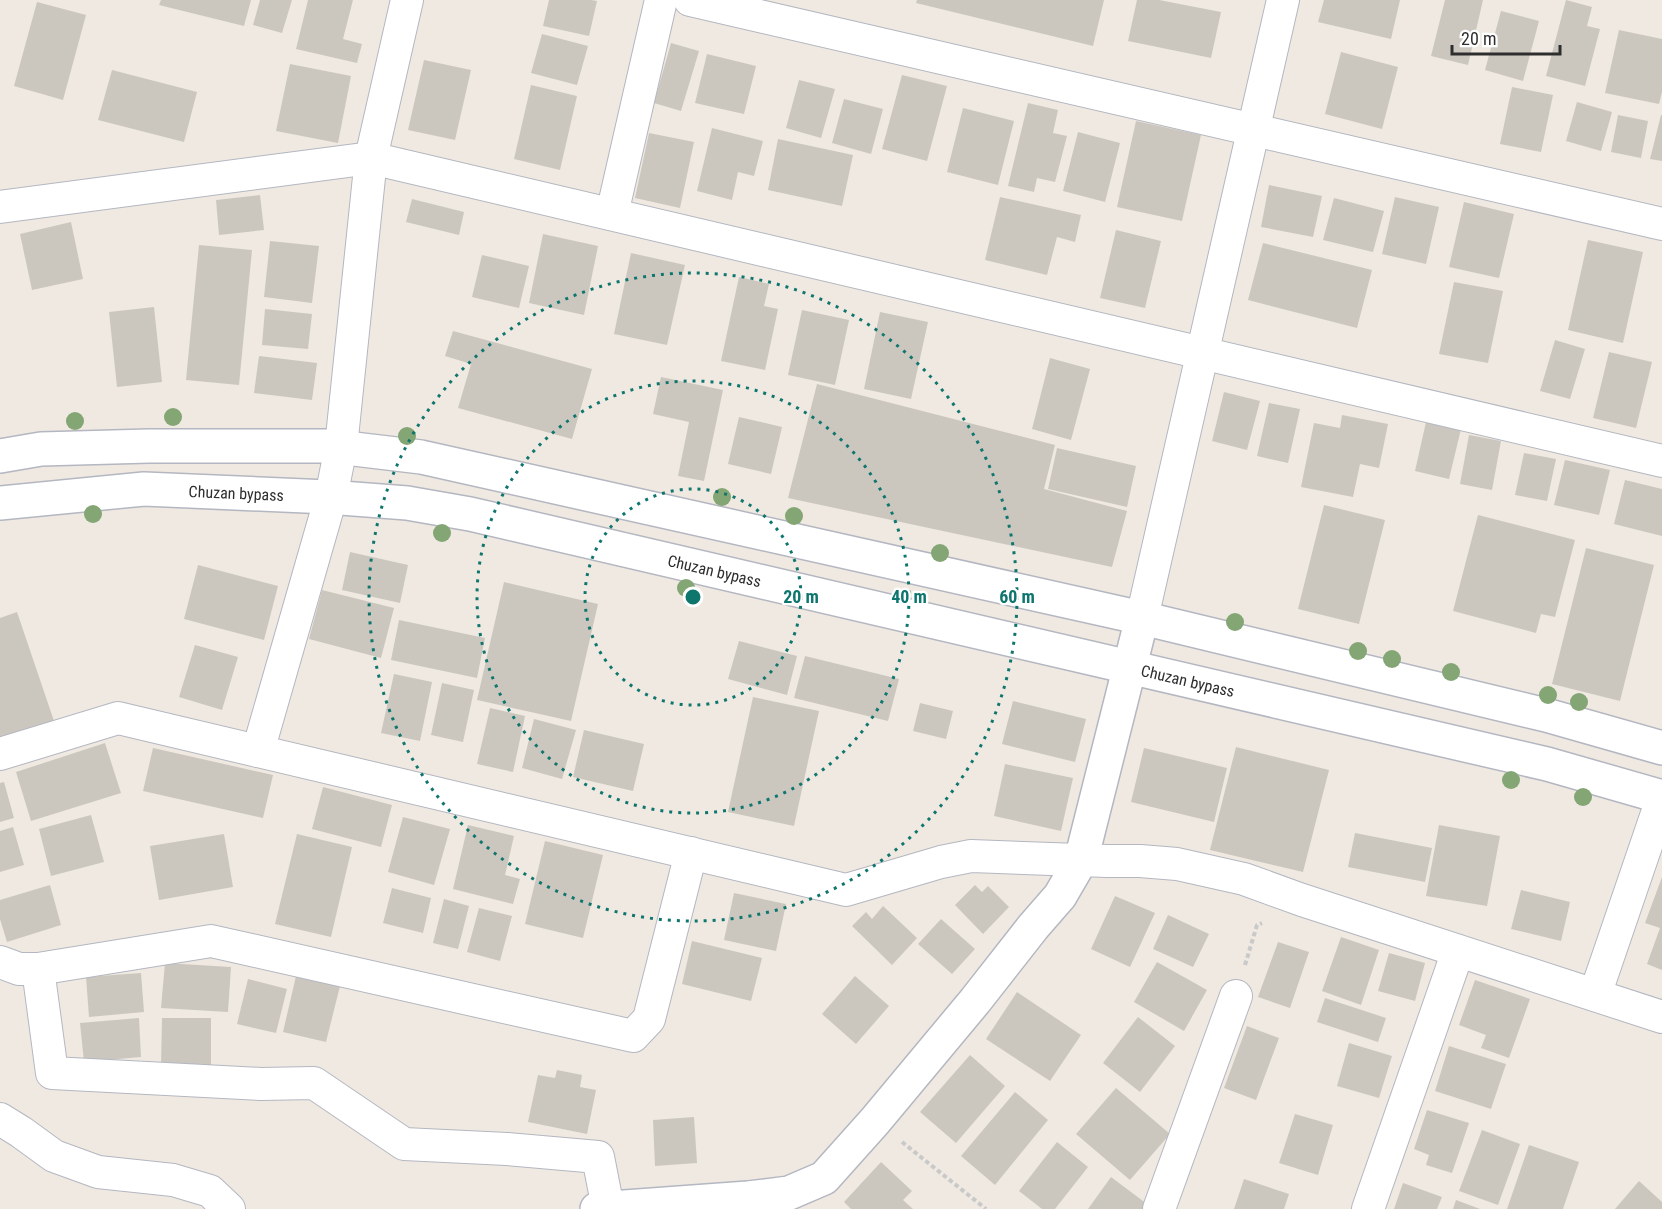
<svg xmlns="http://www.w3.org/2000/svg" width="1662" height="1209" font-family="'Roboto Condensed',sans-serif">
  <rect width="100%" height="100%" fill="#efe9e1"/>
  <!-- building -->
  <g fill="#cbc7bf">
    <polygon points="161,0 251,0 244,26 159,5"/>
    <polygon points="260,0 292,0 282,33 253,25"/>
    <polygon points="308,0 353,0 343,39 362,44 357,63 296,49"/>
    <polygon points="549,0 591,0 597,1 589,36 543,26"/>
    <polygon points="917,0 1104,0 1093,46 916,3"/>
    <polygon points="1137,0 1159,0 1221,12 1211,58 1128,41"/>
    <polygon points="1324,0 1400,0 1391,39 1318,22"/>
    <polygon points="1445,0 1483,0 1468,65 1431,56"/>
    <polygon points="1566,0 1592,7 1587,26 1600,29 1585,86 1546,76"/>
    <polygon points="37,2 86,15 63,100 14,86"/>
    <polygon points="1501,11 1539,21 1523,81 1485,70"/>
    <polygon points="1619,30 1662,39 1662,92 1659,104 1605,93"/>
    <polygon points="542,34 588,46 577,85 531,73"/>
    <polygon points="671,43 699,51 681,111 654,103"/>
    <polygon points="1341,52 1398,67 1382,129 1325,114"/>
    <polygon points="707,54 756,66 744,114 695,103"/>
    <polygon points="424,60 471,70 455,140 408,130"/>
    <polygon points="290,64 351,76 338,143 276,131"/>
    <polygon points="112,70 197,92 184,142 98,120"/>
    <polygon points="902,75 947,86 927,161 882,149"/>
    <polygon points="799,80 835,89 821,138 786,128"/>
    <polygon points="531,85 577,96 560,170 514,159"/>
    <polygon points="1512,87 1553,95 1541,152 1500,144"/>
    <polygon points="844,99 883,109 871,154 832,143"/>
    <polygon points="1577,102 1612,112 1601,151 1566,141"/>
    <polygon points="1028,103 1058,110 1053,133 1067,136 1055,182 1037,178 1034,192 1008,186"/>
    <polygon points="963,108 1014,121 998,185 947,172"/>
    <polygon points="1618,115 1648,121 1641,158 1611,152"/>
    <polygon points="1661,115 1662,115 1662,161 1650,159"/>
    <polygon points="1136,121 1201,135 1182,221 1117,207"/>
    <polygon points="712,128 763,141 754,176 738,172 732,200 697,191"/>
    <polygon points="1078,132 1120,143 1105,202 1063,191"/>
    <polygon points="649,133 694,142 680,208 635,198"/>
    <polygon points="778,139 853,155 842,206 768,190"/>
    <polygon points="1269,185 1322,196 1313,237 1261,227"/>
    <polygon points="260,195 264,230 219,235 216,200"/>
    <polygon points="1000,197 1081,215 1075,242 1057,237 1047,275 985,260"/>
    <polygon points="1395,197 1439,207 1426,264 1382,254"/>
    <polygon points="1334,198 1384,211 1373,252 1323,240"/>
    <polygon points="412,199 464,212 459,235 406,222"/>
    <polygon points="1464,202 1514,214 1499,278 1449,267"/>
    <polygon points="71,222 83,279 32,290 20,234"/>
    <polygon points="1116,230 1161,241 1145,308 1100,298"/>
    <polygon points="543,234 598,246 584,315 529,303"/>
    <polygon points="1588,240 1643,252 1623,343 1568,330"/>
    <polygon points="270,241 319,246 312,303 264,297"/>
    <polygon points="1263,243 1372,270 1357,328 1248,300"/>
    <polygon points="199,245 252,250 239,385 186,380"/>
    <polygon points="631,253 685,265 667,345 614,334"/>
    <polygon points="482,255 529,266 519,308 472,297"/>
    <polygon points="739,277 769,284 764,306 778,309 765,370 721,361"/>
    <polygon points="1454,282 1503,291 1488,363 1439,354"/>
    <polygon points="154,307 162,382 117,387 109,312"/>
    <polygon points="265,309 312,314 308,349 262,345"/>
    <polygon points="802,310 849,320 835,385 788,375"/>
    <polygon points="880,312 928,322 911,399 864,389"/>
    <polygon points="453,331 592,369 572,439 458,408 471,364 445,356"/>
    <polygon points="1555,340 1585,349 1570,399 1540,391"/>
    <polygon points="1609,352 1652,362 1636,428 1593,418"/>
    <polygon points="259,356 317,363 312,400 254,393"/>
    <polygon points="1050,358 1090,369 1071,440 1032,429"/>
    <polygon points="661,377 723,390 704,481 678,476 689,422 653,414"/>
    <polygon points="817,384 1055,445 1044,489 1127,511 1112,567 788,498"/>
    <polygon points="1224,392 1260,401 1247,450 1212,441"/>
    <polygon points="1269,403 1300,409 1288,463 1257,456"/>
    <polygon points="1342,415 1388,424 1379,468 1360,464 1353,497 1301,487 1314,423 1340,428"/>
    <polygon points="739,417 782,427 771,474 728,464"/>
    <polygon points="1426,422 1461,429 1449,479 1415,471"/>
    <polygon points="1469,435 1501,441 1492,490 1460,484"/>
    <polygon points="1057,448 1136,466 1127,507 1048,489"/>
    <polygon points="1524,453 1556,459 1547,501 1515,495"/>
    <polygon points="1565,460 1610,470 1599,515 1554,505"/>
    <polygon points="1625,480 1662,489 1662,536 1614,524"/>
    <polygon points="1324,505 1385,520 1359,624 1298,609"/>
    <polygon points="1478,515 1575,540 1555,617 1541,614 1536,633 1453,611"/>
    <polygon points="1586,548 1654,565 1620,701 1552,684"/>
    <polygon points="350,552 408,565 400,603 342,590"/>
    <polygon points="198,565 278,586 264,640 184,619"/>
    <polygon points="504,582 598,604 571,721 477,700"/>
    <polygon points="322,590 394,608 381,658 309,639"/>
    <polygon points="17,612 54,721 0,739 0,618"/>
    <polygon points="399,620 485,638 477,678 391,660"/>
    <polygon points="739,641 797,656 787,695 728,679"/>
    <polygon points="195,645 238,657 222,710 179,697"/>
    <polygon points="805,656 899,679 888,721 794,698"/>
    <polygon points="394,674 432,682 420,741 381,733"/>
    <polygon points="442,683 474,690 463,742 431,735"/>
    <polygon points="753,697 819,711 794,826 728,812"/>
    <polygon points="1013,701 1086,719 1075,762 1002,744"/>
    <polygon points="920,703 953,711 946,739 913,731"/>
    <polygon points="490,708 525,716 513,772 477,764"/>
    <polygon points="534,719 576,730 562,779 522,768"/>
    <polygon points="584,730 644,744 633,791 573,777"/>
    <polygon points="105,743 121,793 31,821 16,772"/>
    <polygon points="1236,747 1329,770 1303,872 1210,850"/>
    <polygon points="153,748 273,775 263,818 143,791"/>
    <polygon points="1144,748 1227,768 1214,822 1131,802"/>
    <polygon points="1005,764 1073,778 1061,831 994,816"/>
    <polygon points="4,782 14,818 0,822 0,783"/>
    <polygon points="323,787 392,805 381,847 312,829"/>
    <polygon points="91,815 104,862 51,876 39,829"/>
    <polygon points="403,817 450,829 434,885 388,872"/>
    <polygon points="468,825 514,836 505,875 520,879 513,904 453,889"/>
    <polygon points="1439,825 1500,836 1487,906 1426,896"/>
    <polygon points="13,827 24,865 0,872 0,831"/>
    <polygon points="1355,833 1432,848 1425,882 1348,867"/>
    <polygon points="224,834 233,887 159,900 150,846"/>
    <polygon points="297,834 352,847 331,937 275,924"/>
    <polygon points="545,841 603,855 583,938 525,924"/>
    <polygon points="1662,877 1662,970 1647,964 1660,928 1645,923"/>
    <polygon points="50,885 61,925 7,942 0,919 0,900"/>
    <polygon points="975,885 982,892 988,886 1009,907 983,934 955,905"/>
    <polygon points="392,888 431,898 423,933 383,923"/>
    <polygon points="1521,890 1570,902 1561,941 1511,929"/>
    <polygon points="734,893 786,904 776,951 724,940"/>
    <polygon points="1115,896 1155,913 1130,967 1091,949"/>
    <polygon points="444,899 469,906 458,949 433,943"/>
    <polygon points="883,906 917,938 892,965 852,926 866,912 872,919"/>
    <polygon points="479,908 512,916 500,961 467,952"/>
    <polygon points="1168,915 1209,934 1193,967 1153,949"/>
    <polygon points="941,919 975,949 952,974 918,944"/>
    <polygon points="1341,937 1379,950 1361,1005 1322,991"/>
    <polygon points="692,941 762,958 751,1001 682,984"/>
    <polygon points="1278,942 1309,952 1290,1008 1258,997"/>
    <polygon points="1389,953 1425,963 1415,1001 1378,991"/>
    <polygon points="1157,962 1207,990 1184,1031 1134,1002"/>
    <polygon points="165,963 231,967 228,1012 161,1008"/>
    <polygon points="141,973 144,1012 89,1017 86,977"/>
    <polygon points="296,976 340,986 326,1042 283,1032"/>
    <polygon points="855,976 889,1006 856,1044 822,1014"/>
    <polygon points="248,979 287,989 276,1033 237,1024"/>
    <polygon points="1475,980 1530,999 1509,1058 1481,1048 1486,1035 1459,1025"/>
    <polygon points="1017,992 1081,1035 1050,1081 986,1039"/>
    <polygon points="1325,998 1386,1018 1378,1042 1317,1022"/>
    <polygon points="1138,1017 1175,1046 1140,1092 1103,1063"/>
    <polygon points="139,1018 141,1057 84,1062 80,1023"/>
    <polygon points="162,1018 211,1018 211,1067 161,1066"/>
    <polygon points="1247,1026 1279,1038 1256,1100 1224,1088"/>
    <polygon points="1349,1043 1392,1056 1379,1098 1337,1086"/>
    <polygon points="1449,1046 1506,1064 1491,1109 1435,1091"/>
    <polygon points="970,1055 1005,1086 956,1143 920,1112"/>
    <polygon points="557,1070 582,1075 580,1087 596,1090 587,1134 528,1122 538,1075 555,1078"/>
    <polygon points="1116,1088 1170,1134 1130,1180 1076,1134"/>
    <polygon points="1015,1092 1048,1120 995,1185 961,1156"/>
    <polygon points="1427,1110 1469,1123 1452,1173 1426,1165 1429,1155 1414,1149"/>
    <polygon points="1295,1114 1333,1125 1318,1175 1279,1163"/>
    <polygon points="694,1117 697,1163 655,1166 653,1120"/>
    <polygon points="1482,1130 1520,1144 1498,1205 1459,1191"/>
    <polygon points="1057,1142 1088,1167 1055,1209 1042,1209 1019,1191"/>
    <polygon points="1529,1145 1579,1162 1563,1209 1507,1209"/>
    <polygon points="881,1162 912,1191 903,1200 913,1209 851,1209 844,1202"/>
    <polygon points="1111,1177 1147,1204 1144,1209 1088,1209"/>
    <polygon points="1244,1179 1289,1194 1284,1209 1234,1209"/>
    <polygon points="1639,1181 1662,1202 1662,1209 1615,1209"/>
    <polygon points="1403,1183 1442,1197 1437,1209 1394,1209"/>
    <polygon points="1456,1200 1480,1209 1453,1209"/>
  </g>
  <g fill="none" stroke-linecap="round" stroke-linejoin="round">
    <defs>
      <g id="street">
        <polyline points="690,0 1662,224"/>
        <polyline points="0,207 371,158 1662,461"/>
        <polyline points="612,214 661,0"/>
        <polyline points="1142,618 1283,0"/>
        <polyline points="258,751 331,497 341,447 371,158 407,0"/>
        <polyline points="0,754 118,718 846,890 941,862 971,856 1107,861 1140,861 1177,864 1244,879 1302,900 1662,1017"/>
        <polyline points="0,962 19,969 38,969 211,941 633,1036 649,1019 691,853"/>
        <polyline points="38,969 52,1073 261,1084 314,1083 404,1144 507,1149 598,1157 608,1208"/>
        <polyline points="1595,995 1662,799"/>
        <polyline points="0,1119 21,1132 54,1156 98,1172 173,1180 210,1191 229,1209"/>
        <polyline points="1159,1209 1236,996"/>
        <polyline points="1368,1209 1458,951"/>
      </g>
      <g id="secondary">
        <polyline points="0,456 41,449 149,446 329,446 421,457 1142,618 1546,715 1662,748"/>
        <path id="s1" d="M0,503l144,-14 184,8 79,6 63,11 1077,250 115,33"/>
        <polyline points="597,1209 748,1198 789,1193 824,1178 875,1121 975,1001 1033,927 1060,896 1081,860 1142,618"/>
      </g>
    </defs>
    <!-- street casing -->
    <use href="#street" stroke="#b4b7c1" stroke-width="34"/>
    <!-- secondary casing -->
    <use href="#secondary" stroke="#b4b7c1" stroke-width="36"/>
    <!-- path -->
    <g stroke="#c9c9c9" stroke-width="4" stroke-dasharray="4.5 3" stroke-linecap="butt">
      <polyline points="1245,965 1257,925 1262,923"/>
      <polyline points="902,1142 986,1209"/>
    </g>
    <!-- street -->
    <use href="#street" stroke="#fff" stroke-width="32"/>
    <!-- secondary -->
    <use href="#secondary" stroke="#fff" stroke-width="33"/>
  </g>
  <!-- trees -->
  <g fill="#84a574">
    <circle cx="173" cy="417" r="9"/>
    <circle cx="75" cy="421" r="9"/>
    <circle cx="407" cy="436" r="9"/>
    <circle cx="722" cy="497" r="9"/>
    <circle cx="93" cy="514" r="9"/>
    <circle cx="794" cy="516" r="9"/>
    <circle cx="442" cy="533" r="9"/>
    <circle cx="940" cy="553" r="9"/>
    <circle cx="686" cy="588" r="9"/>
    <circle cx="1235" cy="622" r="9"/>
    <circle cx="1358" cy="651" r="9"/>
    <circle cx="1392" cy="659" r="9"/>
    <circle cx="1451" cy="672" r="9"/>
    <circle cx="1548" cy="695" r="9"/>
    <circle cx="1579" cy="702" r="9"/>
    <circle cx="1511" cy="780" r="9"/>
    <circle cx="1583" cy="797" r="9"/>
  </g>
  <!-- distance rings -->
  <g fill="none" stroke="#0f766e" stroke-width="3" stroke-dasharray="3 6">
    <circle cx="693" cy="597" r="108"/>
    <circle cx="693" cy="597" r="216"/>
    <circle cx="693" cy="597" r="324"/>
  </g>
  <g text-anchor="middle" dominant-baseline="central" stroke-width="4.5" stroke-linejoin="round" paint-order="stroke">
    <!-- street labels -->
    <g font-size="16" fill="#2e2e2e" stroke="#fff">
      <text stroke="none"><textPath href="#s1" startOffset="237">Chuzan bypass</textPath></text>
      <text stroke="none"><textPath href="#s1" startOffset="723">Chuzan bypass</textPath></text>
      <text stroke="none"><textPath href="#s1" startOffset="1209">Chuzan bypass</textPath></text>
    </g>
  </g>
  <circle cx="693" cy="597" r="9" fill="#0f766e" stroke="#fff" stroke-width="3"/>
  <g font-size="18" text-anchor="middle" font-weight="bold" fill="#0f766e" stroke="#fff" stroke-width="4.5" stroke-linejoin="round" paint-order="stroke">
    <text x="801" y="603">20 m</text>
    <text x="909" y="603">40 m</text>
    <text x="1017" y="603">60 m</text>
  </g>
  <!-- scale -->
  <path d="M1452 45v9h108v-9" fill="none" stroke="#2e2e2e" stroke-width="3"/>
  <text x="1461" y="45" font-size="18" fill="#2e2e2e" stroke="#ffffff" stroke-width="4.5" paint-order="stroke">20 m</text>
</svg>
